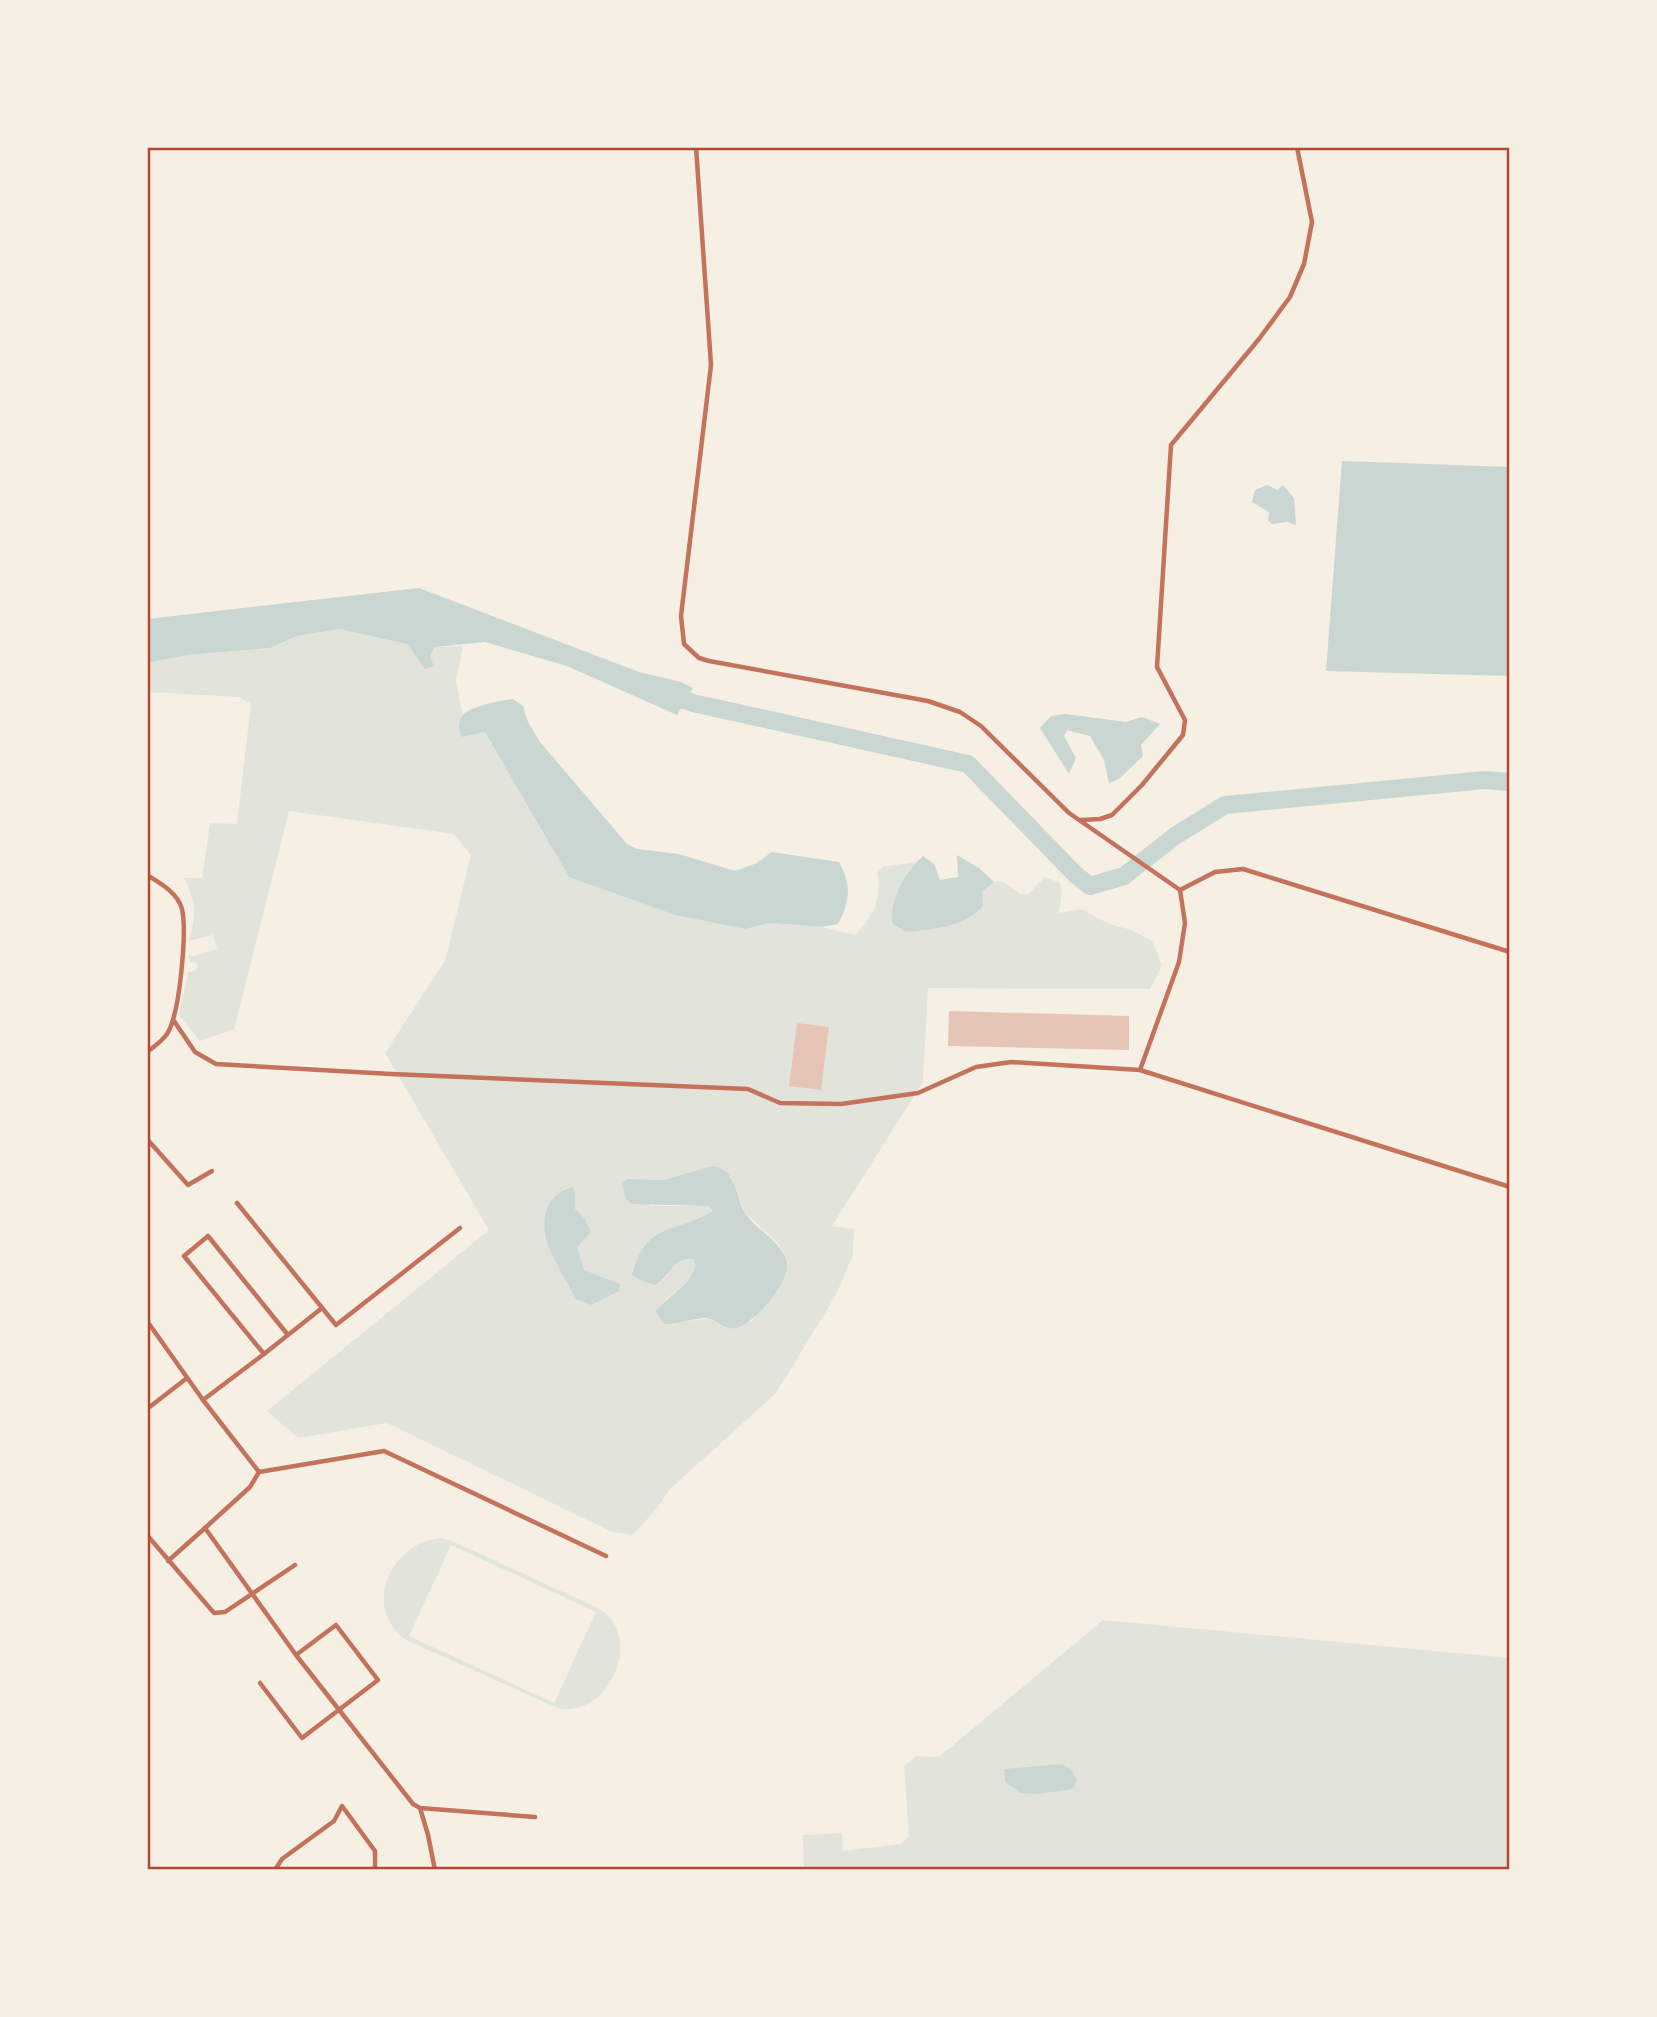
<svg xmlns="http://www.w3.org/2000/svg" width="1657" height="2017" font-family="Arial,sans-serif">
  <rect width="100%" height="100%" fill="#f6efe4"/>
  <!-- green -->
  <g fill="#e2e4dc" fill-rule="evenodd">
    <path d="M339,629l68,15 23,13 3,-10 30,-1 -7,35 7,35 -4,10 2,11 24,-5 85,145 105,38 70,14 25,-6 52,4 33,8c18,-17 28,-38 22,-62l5,-6 34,-5 -19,31 85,-1 12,-10 8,-1 19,13h7l17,-17 15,6 2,8 -3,22 23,-4 27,15 23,6 20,11 10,24 -12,24 -222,-1 -5,94 -91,144 22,3 -1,25 -17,41 -60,98 -107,97 -11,17 -25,28 -21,-3 -225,-109 -89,15 -31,-27 222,-181 -104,-177 60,-92 26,-106 -17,-21 -165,-23 -55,218 -34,12 -21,-26 9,-43 8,-1 2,-8 -8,-1 -1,-7 4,1 24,-7 -4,-14 -24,6c7,-27 8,-37 -5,-63h18l8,-55 27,1 14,-120 -12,-7 -92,-5v-29l41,-8 82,-7 27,-12zM731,1176l14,37 33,30 10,19 -3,15 -34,45c-28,-2 -52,-6 -79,3l-7,-25 23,-19 9,-15 -4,-7c-16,-3 -22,10 -31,22l-4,-47 55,-22 -5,-6h-58l-23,-27 37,1z"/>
    <path d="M441,1538l11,3 146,67c47,27 13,108 -38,101l-154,-69c-45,-32 -16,-98 35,-102zM451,1545l145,67 -42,91 -145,-67z"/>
    <polygon points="1103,1620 1510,1658 1510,1870 804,1870 803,1835 842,1833 843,1851 901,1844 909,1836 904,1766 916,1756 939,1757"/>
  </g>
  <!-- water -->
  <g fill="#c9d6d2">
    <polygon points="1342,461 1510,467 1510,676 1326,671"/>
    <polygon points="1267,485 1277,490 1283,485 1294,498 1296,525 1287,522 1272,524 1268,520 1269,512 1252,502 1255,490"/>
    <polygon points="419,588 639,672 681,682 693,688 677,715 567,666 485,642 434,647 430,657 434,666 425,669 407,644 339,629 297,636 270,648 188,655 147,663 147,619"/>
    <path d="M513,699l10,7 5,16 12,20 87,102 10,5 42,5 56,17 22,-8 15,-11 67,10c13,24 11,39 -1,62l-16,3 -52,-4 -25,6 -70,-14 -106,-38 -84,-145 -24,5c-2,-7 -4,-15 2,-22 7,-8 39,-15 50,-16z"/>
    <polygon points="1065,714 1126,722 1142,717 1160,724 1141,745 1143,756 1119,779 1109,783 1104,760 1090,736 1067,730 1064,736 1076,758 1069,774 1040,728 1051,716"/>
    <path d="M957,855l22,13 15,14 -12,10 1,14c-20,22 -50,23 -78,26l-13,-9c-2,-24 13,-51 31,-67l11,8 6,16 18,-3z"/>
    <path d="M712,1166c24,2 23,28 32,45 10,18 32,25 42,48 9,19 -32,65 -50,69 -12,3 -18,-9 -30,-10 -15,0 -28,7 -42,6l-9,-13 33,-30 8,-15 -3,-7c-19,-3 -23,17 -38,26l-15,-5 -8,-5c14,-53 41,-41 81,-64l-5,-5 -76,-2 -6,-5 -4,-15 5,-5 37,1z"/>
    <path d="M573,1187l2,7v15l10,10 6,13 -14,15 7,23 36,14 -1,7 -28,14 -15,-6c-8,-16 -26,-44 -30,-60 -5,-24 2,-46 27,-52z"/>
    <polygon points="1062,1764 1071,1769 1077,1780 1073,1789 1038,1794 1020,1793 1005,1782 1004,1769"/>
  </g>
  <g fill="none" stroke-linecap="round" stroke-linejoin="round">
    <!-- river -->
    <polyline stroke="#c9d6d2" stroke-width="18" points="663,692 693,703 968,764 1076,875 1090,886 1124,876 1175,836 1225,805 1485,780 1510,782"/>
  </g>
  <!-- building -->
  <g fill="#e6c5b7">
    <polygon points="949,1011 1129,1016 1129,1050 948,1046"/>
    <polygon points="797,1023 829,1027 821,1090 789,1086"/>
  </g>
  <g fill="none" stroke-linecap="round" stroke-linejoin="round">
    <!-- minor -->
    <g stroke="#c5725c" stroke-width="4.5">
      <polyline points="696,147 711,365 681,616 684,644 699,658 709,661 928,701 960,712 981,726 1069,813 1180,890 1185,923 1179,962 1140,1070 1510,1187"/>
      <polyline points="1081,820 1100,819 1112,815 1142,785 1183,735 1185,720 1157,667 1171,445 1259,339 1290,297 1304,264 1312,222 1297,147"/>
      <path d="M147,875c13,8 31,18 35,34 5,23 -2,105 -15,125 -5,7 -13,13 -20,18"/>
      <polyline points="1180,890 1215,872 1243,869 1510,952"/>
      <polyline points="174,1021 195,1052 216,1064 391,1074 748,1089 780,1103 841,1104 918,1093 976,1067 1011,1062 1140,1070"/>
      <polyline points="147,1139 188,1185 212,1171"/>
      <polyline points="237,1203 336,1325 460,1228"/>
      <polyline points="147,1321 203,1400 259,1472"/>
      <polyline points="288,1335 208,1236 184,1256 264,1354 322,1308"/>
      <polyline points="203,1400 264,1354"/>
      <polyline points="147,1409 187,1378"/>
      <polyline points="259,1472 250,1487 205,1528 296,1655 413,1804 420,1808 535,1817"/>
      <polyline points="259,1472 384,1451 606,1556"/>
      <polyline points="147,1535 214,1613 225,1612 295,1565"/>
      <polyline points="168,1561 205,1528"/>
      <polyline points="260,1683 302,1738 378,1680 336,1625 296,1655"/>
      <polyline points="420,1808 428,1835 435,1870"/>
      <polyline points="275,1870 282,1859 334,1821 342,1806 375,1851 375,1870"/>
    </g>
  </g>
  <!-- border -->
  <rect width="1657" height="2017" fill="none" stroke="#f6efe4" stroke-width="298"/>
  <rect x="149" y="149" width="1359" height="1719" fill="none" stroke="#b5482f" stroke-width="2.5"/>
</svg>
